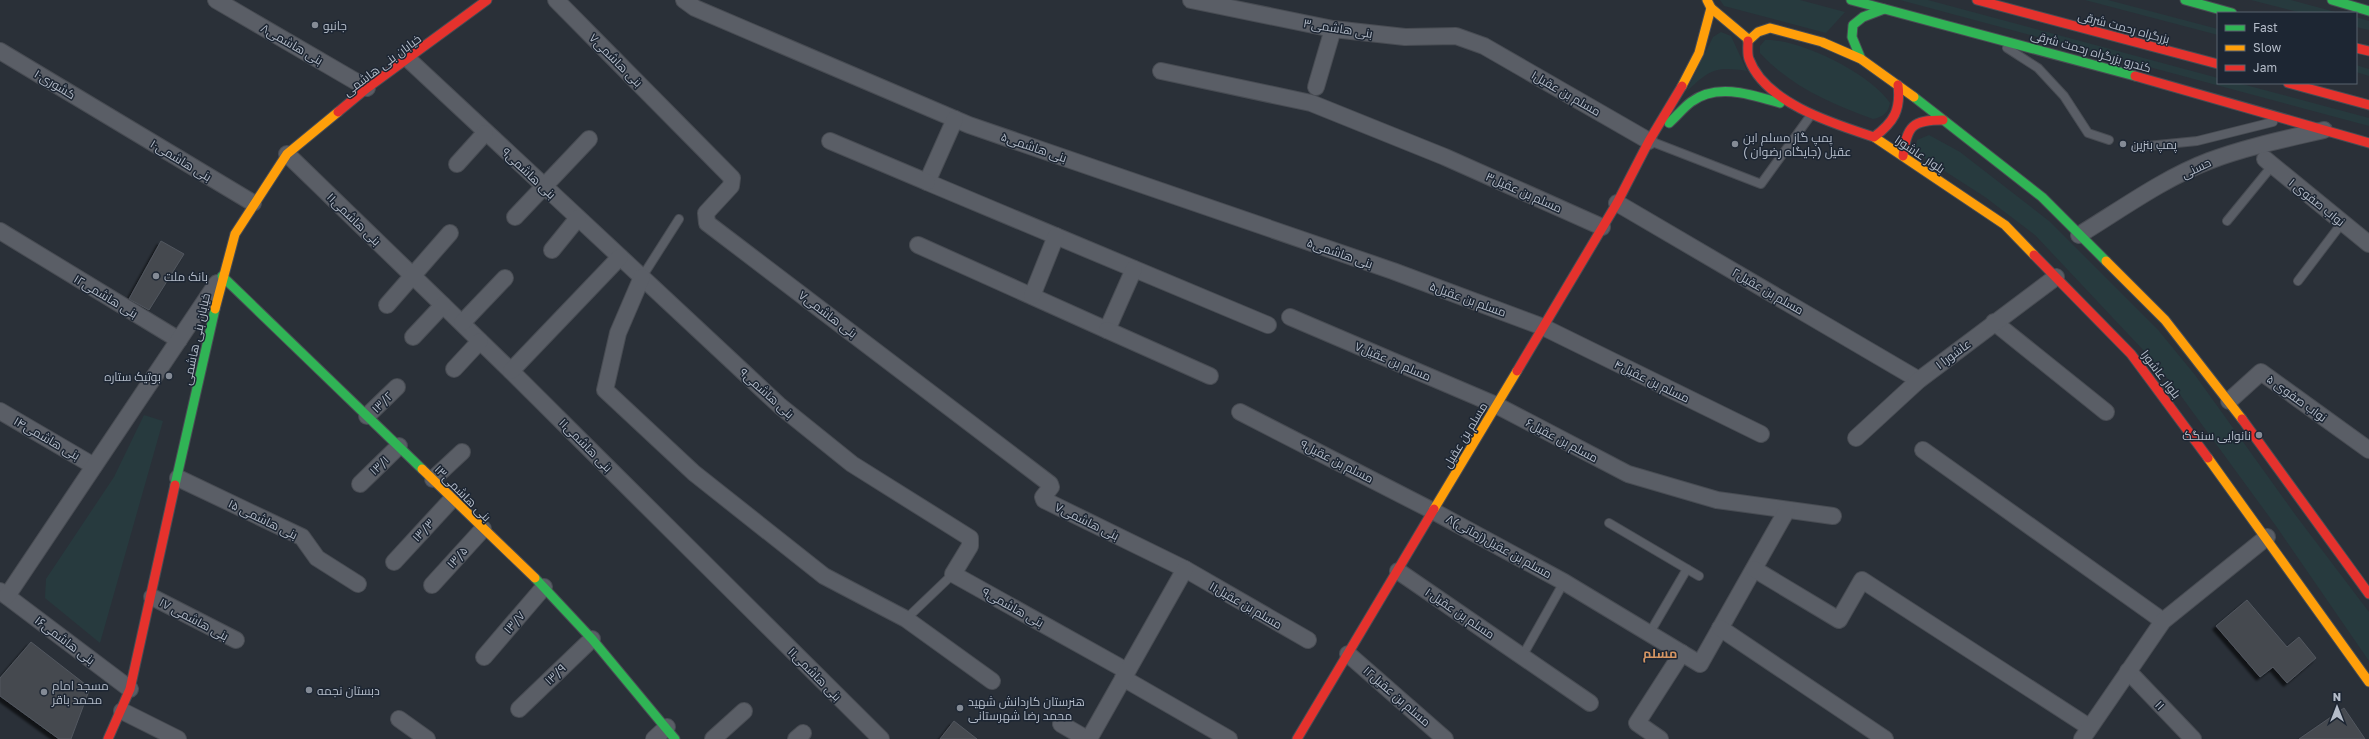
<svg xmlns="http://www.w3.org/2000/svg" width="2369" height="739" font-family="'Golos Text',Cairo,sans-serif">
  <defs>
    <filter id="shadow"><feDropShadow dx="-3.5" dy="3.5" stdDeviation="1" flood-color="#0009"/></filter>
  </defs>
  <rect width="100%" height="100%" fill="#2a3038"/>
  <!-- green -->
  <g fill="#273a3e">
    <polygon points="1720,0 1800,0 1845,12 1826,33 1724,6"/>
    <polygon points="1900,0 1928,0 2218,78 2218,83 2238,83 2369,118 2369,126"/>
    <polygon points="2085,0 2108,0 2218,29 2218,35"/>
    <polygon points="2251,0 2291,0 2339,13 2302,13"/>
    <polygon points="2356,17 2369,21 2369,30 2356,27"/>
    <path d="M1721,32l10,4 16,35c-33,-5 -37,-1 -61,21l27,-55z"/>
    <path d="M1765,40c34,-2 106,34 125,63 -2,10 -7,14 -17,16 -42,-15 -83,-33 -113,-66v-7z"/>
    <polygon points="2356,65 2369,69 2369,76 2356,72"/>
    <polygon points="1929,135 1960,152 2049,221 2159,331 2195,375 2297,517 2369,612 2369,661 2276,526 2173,385 2145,352 2035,235 1985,197 1915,152 1917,140"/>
    <polygon points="144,415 163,421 100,643 45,598 46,579 114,477"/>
  </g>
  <!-- building -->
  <g fill="#444950" stroke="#52575f" filter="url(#shadow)">
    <polygon points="161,241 184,254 149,310 129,299"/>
    <polygon points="2247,600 2287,647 2299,637 2316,658 2287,683 2273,667 2260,677 2216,626"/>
    <polygon points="31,642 90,688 71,739 59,739 0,696 0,678"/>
    <polygon points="2344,708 2365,739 2299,739"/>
    <polygon points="954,721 977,739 940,739"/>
  </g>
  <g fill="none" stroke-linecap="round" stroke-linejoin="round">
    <defs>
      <g id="lane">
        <polyline points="2007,48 2038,68 2064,96 2088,133 2109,140"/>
        <polyline points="1650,141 1761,184 1811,115"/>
        <polyline points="2137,147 2197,141 2273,122"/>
        <polyline points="2227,221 2272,166"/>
        <polyline points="642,277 679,219"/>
        <polyline points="2298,281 2342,223"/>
        <polyline points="1609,523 1699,576"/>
        <polyline points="906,619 953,574"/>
        <polyline points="1649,634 1687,569"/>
        <polyline points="1523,655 1564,582"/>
      </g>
      <g id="street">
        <polyline points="216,0 367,88"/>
        <polyline points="556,0 732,178 731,186 706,213 707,223 1050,484 1051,487 1043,497 1044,500 1185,569 1308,640"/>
        <polyline points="684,0 695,8 969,125 1393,271 1543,327 1761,434"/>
        <polyline points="1191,0 1333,29 1405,37 1456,36 1484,46 1649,141"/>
        <polyline points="0,51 253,203"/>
        <polyline points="408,59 780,406 852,464 970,538 970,546 953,574 1127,671"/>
        <polyline points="1161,71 1311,103 1445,157 1602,227"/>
        <polyline points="1316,87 1333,29"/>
        <polyline points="955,119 927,182 1268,325"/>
        <polyline points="830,141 927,182"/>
        <polyline points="287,154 511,371 881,739"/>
        <polyline points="2265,159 2369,244"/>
        <polyline points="457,164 485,133"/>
        <polyline points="1617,203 1919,380"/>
        <polyline points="515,217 589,139"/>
        <polyline points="0,231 179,340"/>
        <path d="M2079,235c41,-25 85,-57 130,-74 37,-14 76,-22 115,-31"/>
        <polyline points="918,245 1107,330 1134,269"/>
        <polyline points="552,250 578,218"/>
        <polyline points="642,277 618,333 605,390 694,473 824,576 906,619 992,681"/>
        <polyline points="1032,296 1056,236"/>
        <polyline points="387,305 450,233"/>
        <polyline points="1290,317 1496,405 1628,474 1717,500 1833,516"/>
        <polyline points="1994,322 2106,412"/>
        <polyline points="462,323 505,278"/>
        <polyline points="1107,330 1210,376"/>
        <polyline points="413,337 443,305"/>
        <polyline points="454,369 480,341"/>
        <polyline points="511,371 620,257"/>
        <polyline points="2229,401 2261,372 2369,450"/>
        <polyline points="0,411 94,466"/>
        <polyline points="1240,412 1433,511 1564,582 1700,664 1787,510"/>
        <polyline points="367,416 397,387"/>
        <polyline points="1856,438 1919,380 2056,277"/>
        <polyline points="1923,450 2163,621"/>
        <polyline points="178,478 302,537 317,558 358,584"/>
        <polyline points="433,479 462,452"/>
        <polyline points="360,484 399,446"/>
        <polyline points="394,562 453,498"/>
        <polyline points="1754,569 1839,620 1862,580 2089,727"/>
        <polyline points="1398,571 1590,703"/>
        <polyline points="432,585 483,529"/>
        <polyline points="0,591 130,689"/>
        <polyline points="7,596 217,283"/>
        <polyline points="152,597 236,640"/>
        <polyline points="1720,628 1885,739"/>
        <polyline points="1348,654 1445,739"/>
        <polyline points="484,657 544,587"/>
        <polyline points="2128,671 2193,739"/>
        <polyline points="1123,678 1229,739"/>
        <polyline points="519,709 592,639"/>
        <polyline points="122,711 178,739"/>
        <polyline points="399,719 427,739"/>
        <polyline points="1061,724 1087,739"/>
        <polyline points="654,739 667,727"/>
        <polyline points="713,739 744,711"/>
        <polyline points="796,739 803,733"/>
        <polyline points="1089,739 1185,569"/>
        <polyline points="1660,739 1637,723 1682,653"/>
        <polyline points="2082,739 2163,621 2267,537"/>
      </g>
      <g id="fast">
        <polyline points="1851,0 2135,76"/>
        <polyline points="2185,0 2232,13"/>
        <polyline points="2332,0 2369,11"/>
        <polyline points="1861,59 1852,37 1853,25 1863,17 1884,9"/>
        <polyline points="1914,97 2042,197 2106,261"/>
        <path d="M1669,123c8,-7 14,-15 22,-21 26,-20 62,-7 89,1"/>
        <polyline points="222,276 422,469"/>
        <polyline points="175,485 215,309"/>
        <polyline points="535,578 592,639 675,739"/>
      </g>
      <g id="slow">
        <polyline points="1711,8 1748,39"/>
        <polyline points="1748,41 1758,32 1770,28 1822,42 1861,59 1914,97"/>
        <polyline points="1682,86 1699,53 1711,8 1707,0"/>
        <polyline points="1874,137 2005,225 2034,255"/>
        <polyline points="2106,261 2165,320 2242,419"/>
        <polyline points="215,309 235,234 287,154 338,112"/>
        <polyline points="2208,458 2369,682"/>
        <polyline points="422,469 535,578"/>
        <polyline points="1434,509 1517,371"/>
      </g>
      <g id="jam">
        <polyline points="1977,0 2218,64"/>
        <path d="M1748,41c0,5 -1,13 1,18 16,44 85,65 125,78 20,-15 27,-27 24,-52"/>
        <polyline points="2356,48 2369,51"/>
        <polyline points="2135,76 2369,143"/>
        <polyline points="2288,83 2369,105"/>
        <polyline points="338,112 367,88 487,0"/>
        <path d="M1903,156c4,-30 9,-36 40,-36"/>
        <polyline points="2034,255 2131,354 2208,458"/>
        <polyline points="1517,371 1617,203 1649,141 1682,86"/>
        <polyline points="2242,419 2369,594"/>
        <polyline points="108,739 130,689 175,485"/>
        <polyline points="1297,739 1434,509"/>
      </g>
    </defs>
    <!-- lane casing -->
    <use href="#lane" stroke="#484c53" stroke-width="10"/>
    <!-- street casing -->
    <use href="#street" stroke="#484c53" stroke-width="18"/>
    <!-- fast casing -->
    <use href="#fast" stroke="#484c53" stroke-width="11"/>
    <!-- slow casing -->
    <use href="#slow" stroke="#484c53" stroke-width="11"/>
    <!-- jam casing -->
    <use href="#jam" stroke="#484c53" stroke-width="11"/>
    <!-- lane -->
    <use href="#lane" stroke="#5a5e66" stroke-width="8"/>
    <!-- street -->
    <use href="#street" stroke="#5a5e66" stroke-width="16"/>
    <!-- fast -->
    <use href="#fast" stroke="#30b455" stroke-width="9"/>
    <!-- slow -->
    <use href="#slow" stroke="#ff9f0a" stroke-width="9"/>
    <!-- jam -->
    <use href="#jam" stroke="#e5322d" stroke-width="9"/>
  </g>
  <!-- markers -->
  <g fill="#848b96" stroke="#1d2633" stroke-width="1.5">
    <circle cx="315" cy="25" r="4"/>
    <circle cx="1735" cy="144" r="4"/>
    <circle cx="2123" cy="144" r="4"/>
    <circle cx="156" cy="276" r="4"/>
    <circle cx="169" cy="376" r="4"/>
    <circle cx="2259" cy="435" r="4"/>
    <circle cx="309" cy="690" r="4"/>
    <circle cx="44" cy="692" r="4"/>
    <circle cx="960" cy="708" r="4"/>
  </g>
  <g text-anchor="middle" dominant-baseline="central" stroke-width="3" stroke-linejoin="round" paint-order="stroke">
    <!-- poi labels -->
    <g font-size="12" fill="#b4bcc9" stroke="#1d2633" text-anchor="start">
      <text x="323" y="25">جانبو</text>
      <text x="1743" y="137">پمپ گاز مسلم ابن<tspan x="1743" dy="14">عقیل (جایگاه رضوان )</tspan></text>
      <text x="2131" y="144">پمپ بنزین</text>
      <text x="164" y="276">بانک ملت</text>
      <text x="161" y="376" text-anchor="end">بوتیک ستاره</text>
      <text x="2251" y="435" text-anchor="end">نانوایی سنگک</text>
      <text x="52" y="685">مسجد امام<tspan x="52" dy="14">محمد باقر</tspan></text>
      <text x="317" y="690">دبستان نجمه</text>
      <text x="968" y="701">هنرستان کاردانش شهید<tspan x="968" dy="14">محمد رضا شهرستانی</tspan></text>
    </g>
    <!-- street labels -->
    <g font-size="12" fill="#b4bcc9" stroke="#1d2633">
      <text transform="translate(2124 27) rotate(15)">بزرگراه رحمت شرقی</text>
      <text transform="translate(1338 28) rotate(9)">بنی هاشمی۳</text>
      <text transform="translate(292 44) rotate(30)">۸بنی هاشمی</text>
      <text transform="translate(2091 51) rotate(16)">کندرو بزرگراه رحمت شرقی</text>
      <text transform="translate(616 60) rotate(45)">بنی هاشمی۷</text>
      <text transform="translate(382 65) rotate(-37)">خیابان بنی هاشمی</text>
      <text transform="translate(55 84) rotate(31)">کشوری۱۰</text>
      <text transform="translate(1566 93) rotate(30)">مسلم بن عقیل۱</text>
      <text transform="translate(1034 147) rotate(19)">بنی هاشمی۵</text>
      <text transform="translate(1920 154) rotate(34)">بلوار عاشورا</text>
      <text transform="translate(181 160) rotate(31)">۱۰بنی هاشمی</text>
      <text transform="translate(2196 168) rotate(-26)">حسنی</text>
      <text transform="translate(529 173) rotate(43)">بنی هاشمی۹</text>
      <text transform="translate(1524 192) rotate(24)">مسلم بن عقیل۳</text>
      <text transform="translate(2317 202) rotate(39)">نواب صفوی ۱</text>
      <text transform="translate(354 219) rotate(44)">بنی هاشمی۱۱</text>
      <text transform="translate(1340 253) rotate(19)">بنی هاشمی۵</text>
      <text transform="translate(1768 291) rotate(30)">مسلم بن عقیل۲</text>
      <text transform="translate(106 296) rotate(31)">۱۲بنی هاشمی</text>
      <text transform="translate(1468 299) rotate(20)">مسلم بن عقیل۵</text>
      <text transform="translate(828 314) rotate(37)">بنی هاشمی۷</text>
      <text transform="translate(196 339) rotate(-78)">خیابان بنی هاشمی</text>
      <text transform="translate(1953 354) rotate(-37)">عاشورا ۱</text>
      <text transform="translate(1393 361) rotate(23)">مسلم بن عقیل۷</text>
      <text transform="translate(2161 374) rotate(53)">بلوار عاشورا</text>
      <text transform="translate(1652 381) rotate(26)">مسلم بن عقیل۴</text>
      <text transform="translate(767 393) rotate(42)">بنی هاشمی۹</text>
      <text transform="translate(2297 398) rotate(36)">نواب صفوی ۵</text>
      <text transform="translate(382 402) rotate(-45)">۱۳/۲</text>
      <text transform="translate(1465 435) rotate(-59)">مسلم بن عقیل</text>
      <text transform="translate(47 438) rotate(30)">بنی هاشمی۱۴</text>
      <text transform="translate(1562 440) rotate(28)">مسلم بن عقیل۶</text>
      <text transform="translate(586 445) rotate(45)">بنی هاشمی۱۱</text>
      <text transform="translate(1337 461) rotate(27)">مسلم بن عقیل۹</text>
      <text transform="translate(379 465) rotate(-44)">۱۳/۱</text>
      <text transform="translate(463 493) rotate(45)">بنی هاشمی۱۳</text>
      <text transform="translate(263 519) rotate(26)">۱۵ بنی هاشمی</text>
      <text transform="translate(1087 521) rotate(26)">بنی هاشمی۷</text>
      <text transform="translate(423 530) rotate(-47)">۱۳/۳</text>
      <text transform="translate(1499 546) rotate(29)">۸مسلم بن عقیل(زمانی)</text>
      <text transform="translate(457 557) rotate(-48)">۱۳/۵</text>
      <text transform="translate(1246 605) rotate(30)">مسلم بن عقیل۱۱</text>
      <text transform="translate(1013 607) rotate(29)">بنی هاشمی۹</text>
      <text transform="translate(1460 613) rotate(34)">مسلم بن عقیل۱۰</text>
      <text transform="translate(194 619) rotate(28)">۱۷ بنی هاشمی</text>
      <text transform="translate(514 622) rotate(-49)">۱۳/۷</text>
      <text transform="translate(65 640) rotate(37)">بنی هاشمی۱۶</text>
      <text transform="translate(555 674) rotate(-44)">۱۳/۹</text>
      <text transform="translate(815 674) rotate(45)">بنی هاشمی۱۱</text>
      <text transform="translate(1397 696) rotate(41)">مسلم بن عقیل۱۲</text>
      <text transform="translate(2160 705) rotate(46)">۱۱</text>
    </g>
    <!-- neighbourhood labels -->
    <g font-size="13" font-weight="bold" fill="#d59563" stroke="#1d2633">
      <text x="1660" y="653">مسلم</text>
    </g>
  </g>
  <!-- legend -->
  <rect x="2217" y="12" width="140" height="72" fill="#1d2633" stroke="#59626f"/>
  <rect x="2225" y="25" width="20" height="6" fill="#30b455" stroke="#59626f"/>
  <text x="2253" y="32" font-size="12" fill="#b4bcc9">Fast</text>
  <rect x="2225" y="45" width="20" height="6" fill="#ff9f0a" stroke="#59626f"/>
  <text x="2253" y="52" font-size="12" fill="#b4bcc9">Slow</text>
  <rect x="2225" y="65" width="20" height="6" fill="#e5322d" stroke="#59626f"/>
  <text x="2253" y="72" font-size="12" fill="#b4bcc9">Jam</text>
  <!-- north arrow -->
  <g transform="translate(2337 707)" stroke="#1d2633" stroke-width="3" paint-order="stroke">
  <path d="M0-3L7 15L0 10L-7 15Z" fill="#b4bcc9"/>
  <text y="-6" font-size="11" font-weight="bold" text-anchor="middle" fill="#b4bcc9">N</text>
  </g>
</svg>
